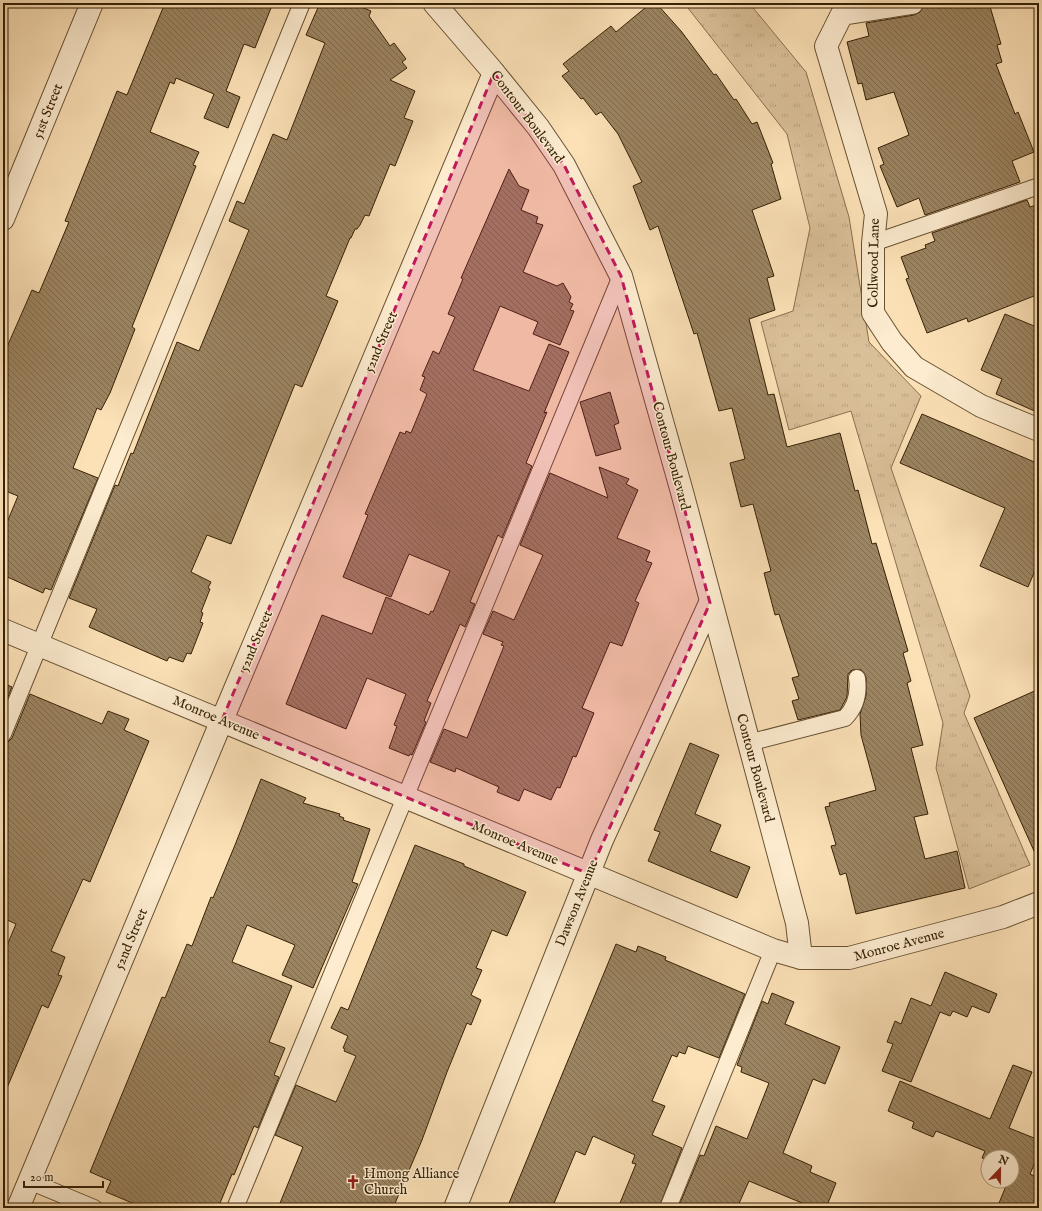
<svg xmlns="http://www.w3.org/2000/svg" width="1042" height="1211" font-family="'IM FELL English',serif">
  <defs>
    <pattern id="grass-tufts" width="24" height="20" patternUnits="userSpaceOnUse"><rect width="24" height="20" fill="#dac099"/><path d="M3 7l-1-3M5 7V3M7 7l1-3M15 17l-1-3M17 17v-4M19 17l1-3" fill="none" stroke="#bca582"/></pattern>
    <pattern id="building-back-hatch" width="6" height="6" patternUnits="userSpaceOnUse"><rect width="6" height="6" fill="#9c8562"/><path d="M-1 5l2 2M0 0l6 6M5-1l2 2" fill="none" stroke="#806c4f"/></pattern>
  </defs>
  <rect width="100%" height="100%" fill="#fce1b7"/>
  <filter id="stains"><feTurbulence type="fractalNoise" baseFrequency=".005" numOctaves="4"/><feColorMatrix values="0 0 0 0 .2 0 0 0 0 .09 0 0 0 0 .02 0 0 0 .5 -.17"/></filter>
  <radialGradient id="worn" r=".72"><stop offset=".6" stop-color="#630" stop-opacity="0"/><stop offset="1" stop-color="#630" stop-opacity=".3"/></radialGradient>
  <!-- grass -->
  <polygon fill="url(#grass-tufts)" stroke="#88704f" points="684,3 749,3 806,72 849,217 869,342 921,396 891,468 970,696 964,713 1030,865 969,889 936,768 943,723 851,411 789,430 761,322 793,311 810,228 787,134"/>
  <!-- building -->
  <g fill="url(#building-back-hatch)" stroke="#352105">
    <polygon points="165,3 273,3 255,48 244,44 226,91 240,97 228,128 204,118 214,94 176,78 174,84 170,82 150,132 199,152 193,165 196,166 132,327 135,329 110,393 101,410 97,408 73,468 98,478 51,590 45,588 43,593 3,575 3,532 18,496 3,490 3,356 32,290 39,293 69,222 65,221 117,91 127,95"/>
    <polygon points="320,3 352,3 371,11 369,16 390,46 394,43 406,59 402,62 407,68 390,80 415,91 404,118 413,121 395,166 390,164 369,216 365,215 360,225 357,229 355,229 351,238 350,238 326,296 338,301 302,387 295,384 231,544 207,535 191,572 211,582 208,588 210,589 201,612 203,613 200,622 203,623 191,654 187,653 183,662 169,657 167,661 89,627 97,609 69,598 115,485 118,486 131,453 133,454 177,342 199,351 249,230 229,221 237,201 244,204 273,134 287,140 325,43 306,35"/>
    <polygon points="651,3 656,3 681,31 714,75 716,74 734,100 736,99 752,124 757,122 773,163 771,164 781,199 752,210 774,276 767,278 775,310 749,319 768,395 774,394 787,447 840,433 855,491 858,490 872,544 876,543 908,651 903,653 911,681 907,683 923,745 911,748 928,814 914,817 925,859 957,851 965,888 856,914 846,873 840,875 831,846 836,845 825,807 830,806 829,803 876,790 861,735 860,714 866,696 866,677 861,670 852,670 848,674 847,697 840,710 798,720 792,701 799,699 792,678 799,676 779,614 775,615 764,573 771,571 753,504 741,507 730,463 745,459 732,408 719,411 697,333 694,334 658,226 650,230 633,186 642,182 618,134 601,112 596,115 583,98 581,99 562,76 569,71 563,64 611,26 616,32"/>
    <polygon points="931,3 964,3 966,8 989,3 1001,44 997,45 1002,62 996,64 1015,114 1018,112 1034,152 1012,161 1020,182 925,215 919,198 897,207 880,166 884,164 878,148 909,135 894,92 866,100 862,83 858,84 847,42 869,36 866,23 914,15 920,12 924,5"/>
    <polygon points="509,169 519,186 529,190 521,210 538,217 536,223 543,225 523,272 557,286 563,283 571,297 569,302 573,304 570,310 574,311 560,345 533,334 538,322 500,306 473,370 529,391 549,344 569,352 544,413 547,412 526,463 532,466 502,538 498,535 470,602 475,604 465,627 460,624 427,701 431,703 424,721 426,722 412,755 410,754 409,756 389,748 397,726 394,725 406,694 367,678 346,729 286,704 322,615 372,634 386,597 429,615 431,611 433,612 450,571 409,554 391,597 343,577 368,515 365,514 400,432 405,434 406,431 411,433 427,394 420,390 425,377 422,376 433,351 439,354 455,317 448,314 463,279 461,278"/>
    <polygon points="1027,200 1030,207 1039,204 1039,294 968,322 967,318 927,333 906,279 909,278 901,257 926,248 925,245 935,241 932,233"/>
    <polygon points="1005,314 1039,328 1039,413 996,394 1002,379 981,370"/>
    <polygon points="610,392 619,423 614,425 621,449 596,456 580,402"/>
    <polygon points="922,414 1039,464 1039,561 1028,587 980,566 1005,508 900,463"/>
    <polygon points="599,467 629,479 626,484 638,490 617,538 650,551 646,561 652,563 635,601 639,603 622,646 610,642 582,708 594,713 576,757 573,756 560,788 557,787 551,800 524,789 519,801 497,792 499,787 456,768 455,772 430,762 444,729 467,738 504,646 501,645 503,642 483,634 493,611 514,620 543,555 520,545 550,473 608,498"/>
    <polygon points="3,683 12,687 3,709"/>
    <polygon points="1039,689 1039,862 974,718"/>
    <polygon points="30,694 102,724 108,711 129,719 124,730 149,741 90,882 83,879 51,951 65,957 58,975 62,976 48,1008 42,1005 4,1095 3,955 16,924 3,918 3,743 8,742 12,738"/>
    <polygon points="690,743 719,755 695,814 721,825 710,851 750,867 737,898 648,861 660,832 654,830"/>
    <polygon points="261,779 306,798 303,803 340,814 339,816 344,818 343,820 370,829 352,882 358,884 313,988 282,975 295,945 247,925 232,962 292,986 269,1042 285,1048 274,1075 279,1077 258,1128 254,1126 234,1175 232,1174 218,1208 144,1208 106,1192 111,1181 90,1172 162,997 165,998 187,944 192,946 211,897 213,898 235,845"/>
    <polygon points="415,845 464,864 464,866 526,892 507,936 492,930 476,968 482,970 471,995 481,1000 471,1025 467,1023 447,1072 422,1140 393,1208 278,1208 303,1147 275,1135 296,1085 336,1102 356,1056 344,1051 345,1049 343,1048 348,1036 331,1028 341,1007 348,1010"/>
    <polygon points="616,944 636,952 638,946 666,957 665,960 745,994 719,1058 688,1046 685,1054 679,1052 677,1057 672,1055 652,1101 665,1106 652,1135 682,1148 659,1208 618,1208 636,1164 632,1163 635,1155 593,1136 585,1155 576,1151 552,1208 507,1208"/>
    <polygon points="945,972 997,994 989,1013 972,1006 967,1017 953,1011 950,1016 940,1012 911,1082 882,1071 893,1044 887,1042 895,1021 901,1024 911,998 931,1006"/>
    <polygon points="772,993 794,1002 785,1024 840,1047 825,1084 813,1079 783,1153 812,1166 810,1172 836,1183 826,1208 814,1208 749,1181 737,1208 678,1208 700,1155 704,1156 716,1126 747,1139 769,1083 741,1072 742,1067 737,1065 762,1001 768,1004"/>
    <polygon points="1013,1065 1032,1072 1009,1128 1039,1140 1039,1153 1030,1174 1039,1178 1039,1208 997,1208 1008,1181 1012,1181 1012,1157 988,1157 988,1160 982,1158 985,1151 936,1131 933,1137 912,1128 914,1122 888,1111 900,1081 990,1119"/>
  </g>
  <g fill="none" stroke-linecap="round" stroke-linejoin="round">
    <defs>
      <g id="service">
        <polyline points="873,243 1039,186"/>
        <polyline points="3,734 302,3"/>
        <path d="M748,743l97,-25c11,-11 14,-25 12,-40"/>
        <polyline points="29,1181 94,1208"/>
        <polyline points="235,1208 621,276"/>
        <polyline points="668,1208 773,950"/>
      </g>
      <g id="minor">
        <polyline points="434,3 490,68 538,127 564,165 621,276 682,492 797,923 801,958"/>
        <polyline points="912,3 842,14 826,46 876,214 873,243 873,313 892,342 914,367 981,406 1039,430"/>
        <polyline points="3,219 92,3"/>
        <polyline points="222,720 494,73"/>
        <polyline points="455,1208 602,840 710,603"/>
      </g>
      <g id="tertiary">
        <polyline points="3,630 773,950 801,958 849,958 1003,917 1039,903"/>
        <polyline points="18,1208 222,720"/>
      </g>
    </defs>
    <!-- service casing -->
    <use href="#service" stroke="#675132" stroke-width="18"/>
    <!-- minor casing -->
    <use href="#minor" stroke="#675132" stroke-width="24"/>
    <!-- tertiary casing -->
    <use href="#tertiary" stroke="#675132" stroke-width="24"/>
    <!-- service -->
    <use href="#service" stroke="#fdecd0" stroke-width="16"/>
    <!-- minor -->
    <use href="#minor" stroke="#fdecd0" stroke-width="22"/>
    <!-- tertiary -->
    <use href="#tertiary" stroke="#fdecd0" stroke-width="22"/>
  </g>
  <!-- marked area -->
  <path fill="#c2185b" fill-opacity="0.2" stroke="#c2185b" stroke-width="3" stroke-dasharray="8 5" stroke-linejoin="round" d="M494,73l70,92 57,111 89,327 -121,271 -367,-154z"/>
  <!-- icons -->
  <defs>
    <symbol id="church-bare" viewBox="-9 -9 18 18"><path d="M-1.2-6h2.4v3.5h3.3v2.4h-3.3V6h-2.4V-.1h-3.3v-2.4h3.3Z" fill="#8f2418" stroke="#fdecd0" stroke-width="2.5" paint-order="stroke"/></symbol>
  </defs>
  <g fill-rule="evenodd">
    <use href="#church-bare" x="343" y="1172" width="20" height="20"/>
  </g>
  <g text-anchor="middle" dominant-baseline="central" stroke-width="3" stroke-linejoin="round" paint-order="stroke">
    <!-- street labels -->
    <g font-size="14" fill="#352105" stroke="#fdecd0">
      <text transform="translate(48 111) rotate(-68)">51st Street</text>
      <text transform="translate(527 117) rotate(53)">Contour Boulevard</text>
      <text transform="translate(874 263) rotate(-89)">Collwood Lane</text>
      <text transform="translate(381 342) rotate(-67)">52nd Street</text>
      <text transform="translate(671 456) rotate(75)">Contour Boulevard</text>
      <text transform="translate(256 641) rotate(-67)">52nd Street</text>
      <text transform="translate(216 718) rotate(23)">Monroe Avenue</text>
      <text transform="translate(755 768) rotate(75)">Contour Boulevard</text>
      <text transform="translate(515 843) rotate(23)">Monroe Avenue</text>
      <text transform="translate(577 903) rotate(-68)">Dawson Avenue</text>
      <text transform="translate(131 939) rotate(-67)">52nd Street</text>
      <text transform="translate(899 945) rotate(-15)">Monroe Avenue</text>
    </g>
    <!-- poi labels -->
    <g font-size="14" fill="#352105" stroke="#fdecd0" text-anchor="start">
      <text x="364" y="1174">Hmong Alliance<tspan x="364" dy="16">Church</tspan></text>
    </g>
  </g>
  <!-- margin -->
  <rect width="1042" height="1211" fill="none" stroke="#fce1b7" stroke-width="16"/>
  <rect x="4" y="4" width="1034" height="1203" fill="none" stroke="#352105" stroke-width="2"/>
  <rect x="8" y="8" width="1026" height="1195" fill="none" stroke="#352105"/>
  <!-- north arrow -->
  <g transform="translate(1000 1169) rotate(22)"><circle r="19" fill="#fdecd0" stroke="#ad9b7f"/>
  <path d="M0-3L7 15L0 10L-7 15Z" fill="#8f2418"/>
  <text y="-6" font-size="11" font-weight="bold" text-anchor="middle" fill="#352105">N</text>
  </g>
  <!-- scale -->
  <path d="M24 1181v6h79v-6" fill="none" stroke="#352105" stroke-width="2"/>
  <text x="30" y="1181" font-size="12" fill="#352105" stroke="#fdecd0" stroke-width="3" paint-order="stroke">20 m</text>
  <rect width="100%" height="100%" filter="url(#stains)"/>
  <rect width="100%" height="100%" fill="url(#worn)"/>
</svg>
